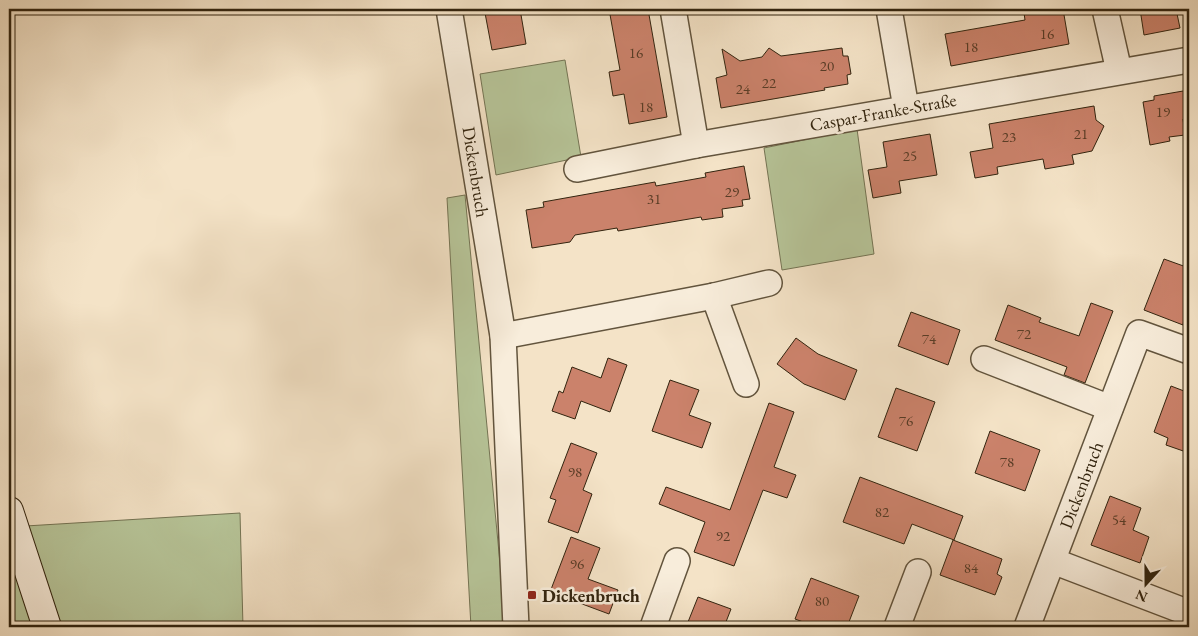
<svg xmlns="http://www.w3.org/2000/svg" width="1198" height="636" font-family="'EB Garamond',serif">
  <rect width="100%" height="100%" fill="#f4e3c7"/>
  <filter id="stains"><feTurbulence type="fractalNoise" baseFrequency=".004" numOctaves="4"/><feColorMatrix values="0 0 0 0 .2 0 0 0 0 .09 0 0 0 0 .02 0 0 0 .5 -.17"/></filter>
  <radialGradient id="worn" r=".72"><stop offset=".6" stop-color="#630" stop-opacity="0"/><stop offset="1" stop-color="#630" stop-opacity=".3"/></radialGradient>
  <!-- green -->
  <g fill="#b7c599" stroke="#747454">
    <polygon points="565,60 581,157 496,175 480,74"/>
    <polygon points="857,129 874,254 782,270 764,148"/>
    <polygon points="465,195 503,595 503,627 471,627 447,198"/>
    <polygon points="240,513 243,627 9,627 9,527"/>
  </g>
  <!-- building -->
  <g fill="#cb826b" stroke="#32240f">
    <polygon points="510,9 520,9 526,44 492,50 485,13"/>
    <polygon points="609,9 648,9 667,117 629,124 624,94 613,96 609,72 620,70"/>
    <polygon points="1034,9 1063,9 1069,44 951,66 945,34 1025,20 1024,13 1035,11"/>
    <polygon points="1140,9 1176,9 1180,28 1144,35"/>
    <polygon points="769,48 781,56 842,48 843,56 848,56 851,74 847,75 848,84 824,88 825,90 721,108 716,78 727,75 722,49 740,61 762,57"/>
    <polygon points="1189,90 1189,118 1183,119 1185,135 1169,137 1170,141 1150,145 1143,102 1154,100 1154,96"/>
    <polygon points="1094,106 1096,120 1104,126 1092,151 1072,155 1074,164 1045,169 1043,159 997,167 998,174 975,178 970,152 993,148 989,124"/>
    <polygon points="930,134 937,175 899,181 901,193 873,198 868,170 887,167 883,142"/>
    <polygon points="744,166 750,199 742,200 743,206 722,209 723,217 702,220 701,217 618,231 617,228 575,235 570,242 532,248 526,210 544,207 543,202 655,182 656,186 706,177 705,173"/>
    <polygon points="1164,259 1189,268 1189,288 1183,325 1144,310"/>
    <polygon points="1091,303 1113,311 1085,383 1064,375 1067,367 995,340 1008,305 1041,318 1039,322 1079,336"/>
    <polygon points="911,312 960,330 948,365 898,346"/>
    <polygon points="796,338 818,354 857,370 845,400 804,384 777,364"/>
    <polygon points="608,358 627,365 610,412 581,401 575,419 552,411 559,391 563,393 572,367 601,378"/>
    <polygon points="670,380 699,390 689,415 711,423 702,448 652,431"/>
    <polygon points="1171,386 1184,391 1186,386 1189,386 1189,453 1166,445 1168,438 1154,432"/>
    <polygon points="896,388 935,402 917,451 878,437"/>
    <polygon points="769,403 794,412 774,467 796,475 787,498 763,490 734,566 694,552 705,522 659,504 666,487 730,510"/>
    <polygon points="990,431 1040,450 1025,491 975,473"/>
    <polygon points="571,443 597,453 583,490 592,494 578,533 548,522 556,500 550,498"/>
    <polygon points="860,477 963,516 954,540 912,524 904,544 843,522"/>
    <polygon points="1110,496 1141,508 1133,530 1149,537 1140,563 1091,545"/>
    <polygon points="571,537 600,548 588,579 618,590 609,614 550,592"/>
    <polygon points="953,540 1002,559 997,574 1002,577 995,595 940,575"/>
    <polygon points="811,578 859,596 847,627 817,627 795,619"/>
    <polygon points="698,597 731,609 724,627 686,627"/>
  </g>
  <g fill="none" stroke-linecap="round" stroke-linejoin="round">
    <defs>
      <g id="minor">
        <polyline points="449,9 503,336 516,627"/>
        <polyline points="673,9 696,145"/>
        <polyline points="889,9 906,108"/>
        <polyline points="1105,9 1119,71"/>
        <polyline points="577,169 696,145 1189,60"/>
        <polyline points="714,296 746,384"/>
        <polyline points="503,336 714,296 769,283"/>
        <polyline points="984,359 1110,408"/>
        <polyline points="1053,561 1189,613"/>
        <polyline points="653,627 677,561"/>
        <polyline points="897,627 918,572"/>
        <polyline points="1027,627 1139,333 1189,351"/>
      </g>
      <polyline id="secondary" points="9,511 47,627"/>
    </defs>
    <!-- minor casing -->
    <use href="#minor" stroke="#62543d" stroke-width="28"/>
    <!-- secondary casing -->
    <use href="#secondary" stroke="#32240f" stroke-width="30"/>
    <!-- minor -->
    <use href="#minor" stroke="#f8eddb" stroke-width="25"/>
    <!-- secondary -->
    <use href="#secondary" stroke="#f8eddb" stroke-width="28"/>
  </g>
  <!-- markers -->
  <rect fill="#8f2418" stroke="#f8eddb" stroke-width="2" x="527" y="590" width="10" height="10" rx="2.5"/>
  <g text-anchor="middle" dominant-baseline="central" stroke-width="5" stroke-linejoin="round" paint-order="stroke">
    <!-- number labels -->
    <g font-size="15" fill="#583c26">
      <text x="1047" y="33">16</text>
      <text x="971" y="46">18</text>
      <text x="636" y="52">16</text>
      <text x="827" y="65">20</text>
      <text x="769" y="82">22</text>
      <text x="743" y="88">24</text>
      <text x="646" y="106">18</text>
      <text x="1163" y="111">19</text>
      <text x="1081" y="133">21</text>
      <text x="1009" y="136">23</text>
      <text x="910" y="155">25</text>
      <text x="732" y="191">29</text>
      <text x="654" y="198">31</text>
      <text x="1024" y="333">72</text>
      <text x="929" y="338">74</text>
      <text x="906" y="420">76</text>
      <text x="1007" y="461">78</text>
      <text x="575" y="471">98</text>
      <text x="882" y="511">82</text>
      <text x="1119" y="519">54</text>
      <text x="723" y="535">92</text>
      <text x="577" y="563">96</text>
      <text x="971" y="567">84</text>
      <text x="822" y="600">80</text>
    </g>
    <!-- street labels -->
    <g font-size="18" fill="#32240f" stroke="#f8eddb">
      <text transform="translate(883 112) rotate(-10)">Caspar-Franke-Straße</text>
      <text transform="translate(476 172) rotate(81)">Dickenbruch</text>
      <text transform="translate(1081 485) rotate(-69)">Dickenbruch</text>
    </g>
    <!-- poi labels -->
    <g font-size="18" font-weight="bold" fill="#32240f" stroke="#f8eddb" text-anchor="start">
      <text x="542" y="595">Dickenbruch</text>
    </g>
  </g>
  <!-- margin -->
  <rect width="1198" height="636" fill="none" stroke="#f4e3c7" stroke-width="30"/>
  <rect x="10" y="10" width="1178" height="616" fill="none" stroke="#32240f" stroke-width="2.5"/>
  <rect x="15" y="15" width="1168" height="606" fill="none" stroke="#32240f"/>
  <!-- north arrow -->
  <g transform="translate(1146 584) rotate(201)" stroke="#f8eddb" stroke-width="4" paint-order="stroke">
  <path d="M0-4L9 19L0 12L-9 19Z" fill="#32240f"/>
  <text y="-8" font-size="14" font-weight="bold" text-anchor="middle" fill="#32240f">N</text>
  </g>
  <rect width="100%" height="100%" filter="url(#stains)"/>
  <rect width="100%" height="100%" fill="url(#worn)"/>
</svg>
